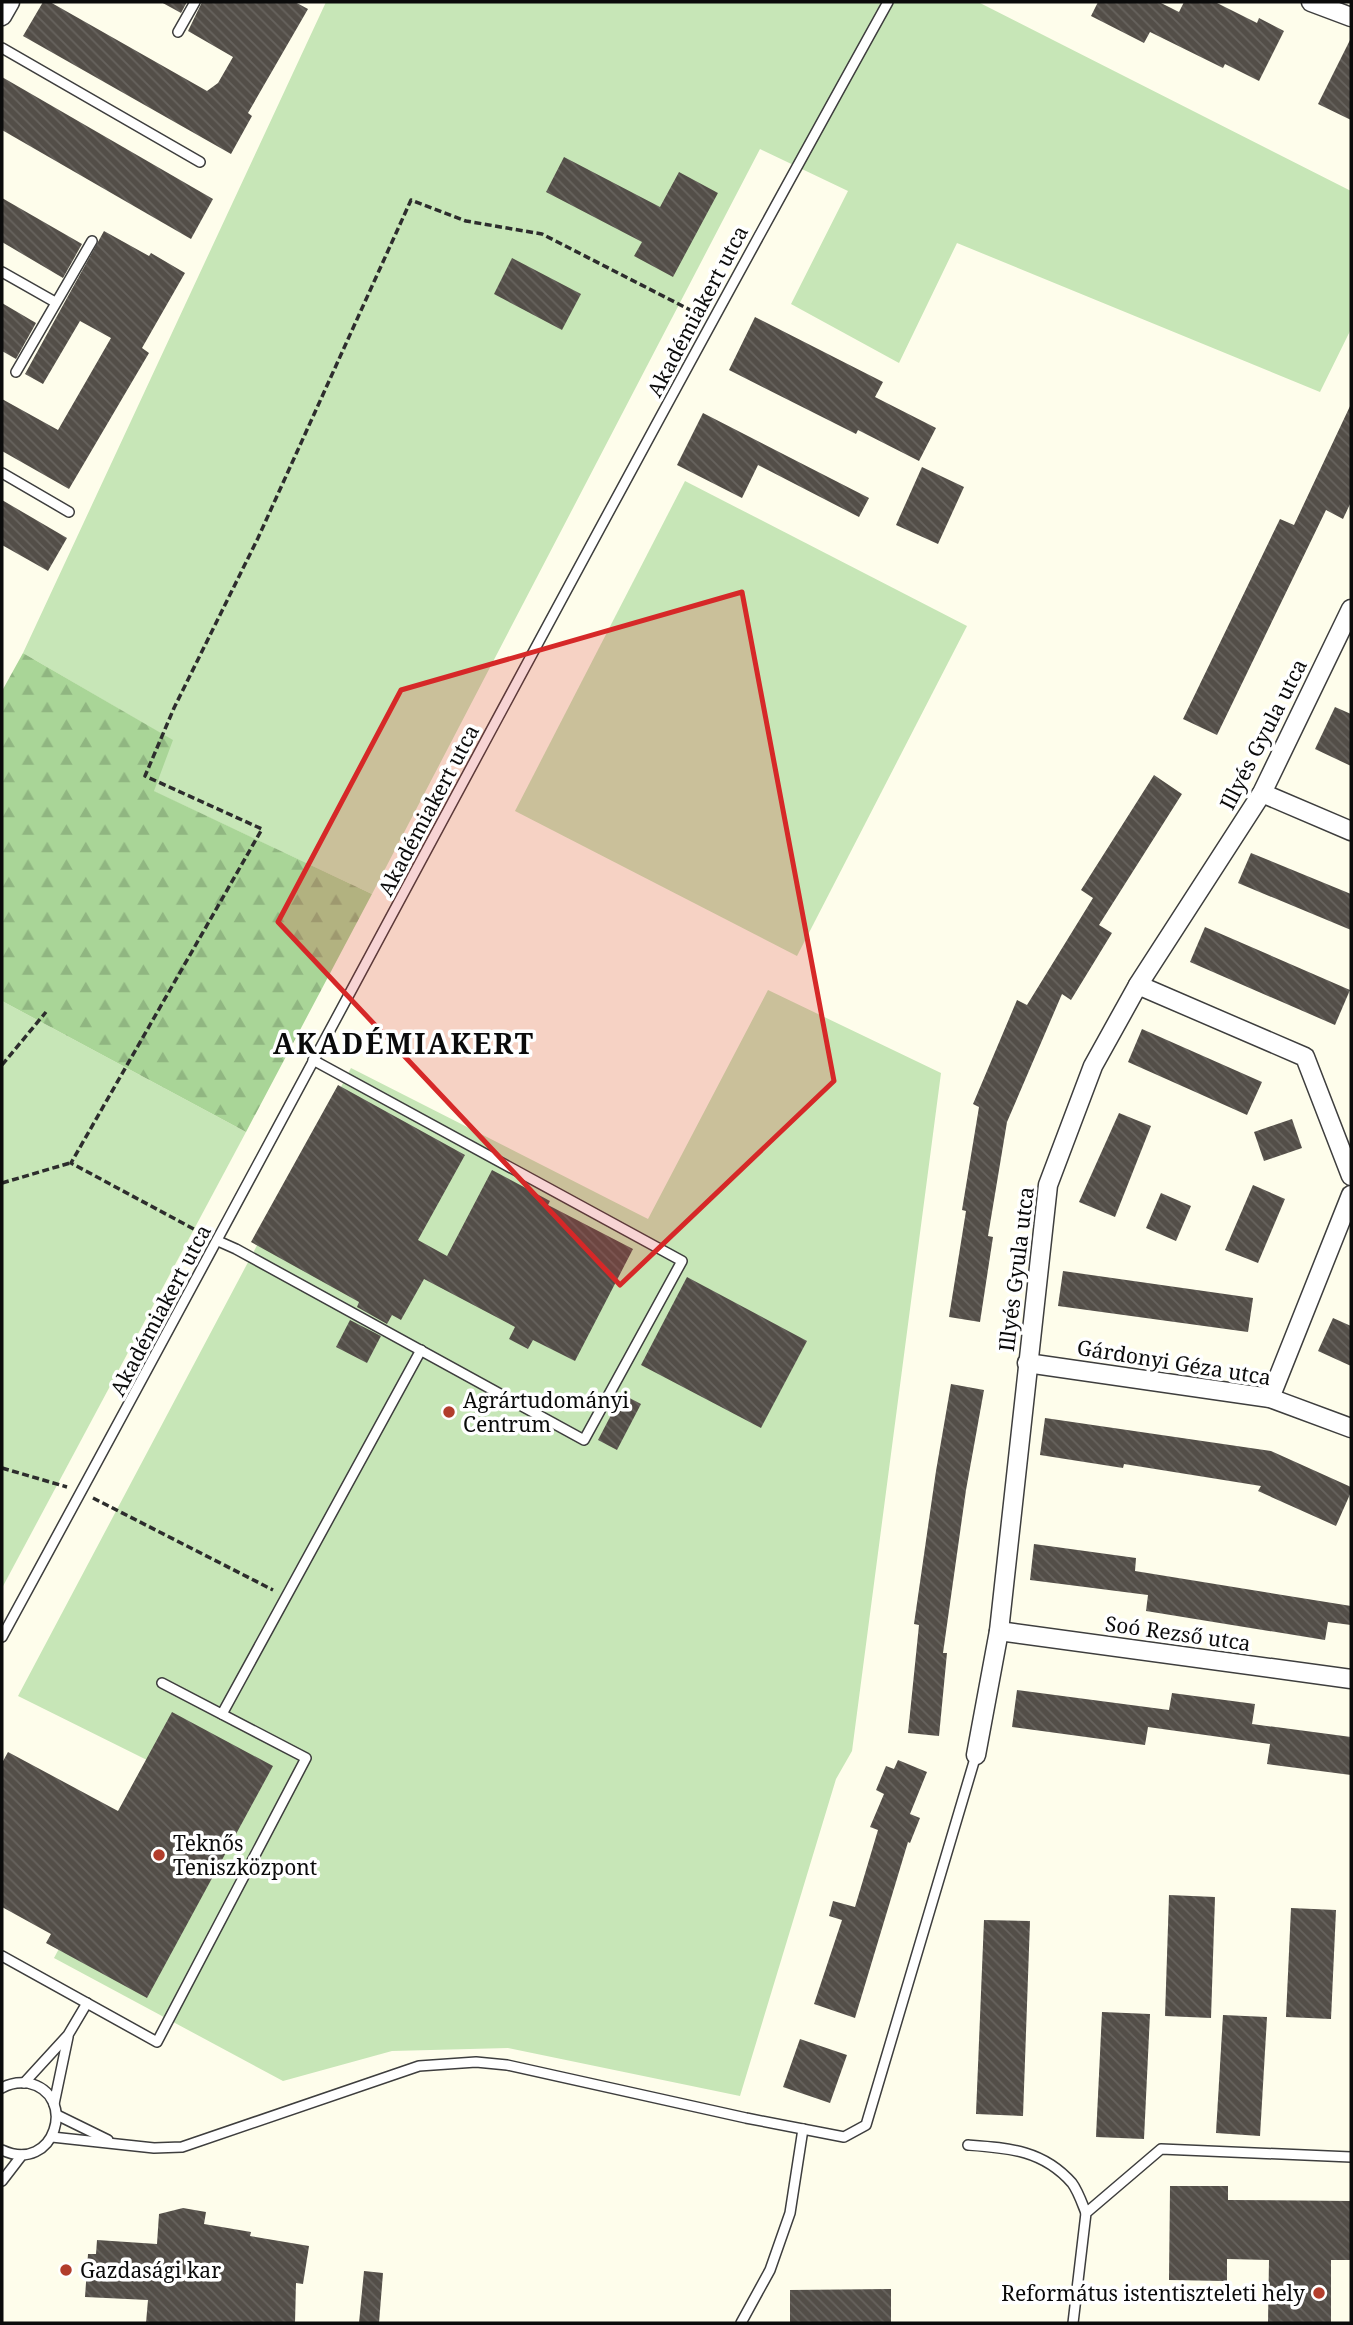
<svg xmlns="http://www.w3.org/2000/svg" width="1353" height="2325" font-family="'Noto Serif',serif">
  <defs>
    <pattern id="forest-firs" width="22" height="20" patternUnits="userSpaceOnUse" patternTransform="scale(1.75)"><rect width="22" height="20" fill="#a9d597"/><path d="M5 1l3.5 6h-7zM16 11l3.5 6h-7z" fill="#90b681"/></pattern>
    <pattern id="building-back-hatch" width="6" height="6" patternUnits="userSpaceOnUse" patternTransform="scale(1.75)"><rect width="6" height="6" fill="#534e48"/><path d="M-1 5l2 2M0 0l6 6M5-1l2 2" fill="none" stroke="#67635e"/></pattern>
  </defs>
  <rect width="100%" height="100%" fill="#fefdeb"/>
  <!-- green -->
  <g fill="#c7e6b7">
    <polygon points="326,2 978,2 1351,191 1351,329 1320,392 957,243 899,363 791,304 848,191 760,149 372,894 153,791 172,740 23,653"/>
    <polygon points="685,481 967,626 797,956 515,811"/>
    <polygon points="768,990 941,1073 852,1751 836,1779 740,2096 508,2048 392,2051 283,2081 54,1958 157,1765 18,1696 351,1068 648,1219"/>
    <polygon points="2,1001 246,1132 2,1588"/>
  </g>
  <!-- forest -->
  <polygon fill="url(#forest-firs)" points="23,653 173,740 154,791 372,894 246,1132 2,1001 2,691"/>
  <!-- building -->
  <g fill="url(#building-back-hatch)">
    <polygon points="43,2 50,2 207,91 218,83 233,57 188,31 202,2 295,2 308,9 248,113 252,116 231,154 23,36"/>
    <polygon points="161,2 187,2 181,13"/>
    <polygon points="1098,2 1159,2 1179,12 1184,2 1215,2 1257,23 1259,18 1284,31 1259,81 1225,64 1223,68 1150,32 1144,43 1091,16"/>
    <polygon points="1351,38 1351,120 1318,104"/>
    <polygon points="2,77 213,199 191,239 2,130"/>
    <polygon points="564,157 660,207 679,172 718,193 673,277 634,256 642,242 546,192"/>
    <polygon points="2,198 82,244 63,278 2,242"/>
    <polygon points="104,231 149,256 151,253 185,273 142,348 149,353 69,489 2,451 2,399 58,430 111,338 80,321 43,384 25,374"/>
    <polygon points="512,258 581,294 562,330 494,294"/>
    <polygon points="2,303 36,323 16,359 2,351"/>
    <polygon points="755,317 883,382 875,397 936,428 919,461 858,430 856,434 729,370"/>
    <polygon points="1351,404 1351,502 1343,519 1326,510 1217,735 1183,719 1280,519 1294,525"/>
    <polygon points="703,413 869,498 859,517 758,465 742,498 677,465"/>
    <polygon points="922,467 964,487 938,544 896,525"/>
    <polygon points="2,500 67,538 48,571 2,545"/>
    <polygon points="1335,707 1351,714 1351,766 1315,749"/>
    <polygon points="1154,775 1182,794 1099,925 1112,933 1071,1000 1062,994 1007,1122 988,1236 993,1237 980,1322 949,1317 966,1211 962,1210 979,1107 973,1104 1017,1000 1027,1005 1093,898 1081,890"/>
    <polygon points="1251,853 1351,894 1351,930 1238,883"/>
    <polygon points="1205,927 1350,990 1335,1025 1190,962"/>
    <polygon points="1142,1029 1262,1082 1247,1115 1128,1062"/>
    <polygon points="338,1085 465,1155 418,1240 447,1256 492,1170 550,1201 548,1205 633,1249 575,1361 533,1340 528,1349 509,1339 515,1327 424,1279 401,1320 392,1315 387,1324 357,1307 359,1302 251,1242"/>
    <polygon points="1119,1113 1151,1126 1115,1217 1079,1202"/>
    <polygon points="1292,1119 1302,1148 1264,1161 1254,1132"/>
    <polygon points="1253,1185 1285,1199 1258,1263 1225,1250"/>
    <polygon points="1161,1193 1191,1206 1176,1241 1146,1228"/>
    <polygon points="1063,1271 1253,1298 1248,1332 1058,1306"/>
    <polygon points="687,1277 807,1341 761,1428 641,1365"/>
    <polygon points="1333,1318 1351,1326 1351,1366 1318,1351"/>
    <polygon points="350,1320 381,1336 367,1363 336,1347"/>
    <polygon points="951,1384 984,1390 966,1490 943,1653 947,1653 939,1736 908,1733 919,1625 914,1624 936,1471"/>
    <polygon points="622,1394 641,1404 617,1450 598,1440"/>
    <polygon points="1045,1418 1271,1451 1351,1487 1351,1492 1336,1526 1258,1491 1261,1486 1124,1464 1123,1468 1040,1455"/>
    <polygon points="1034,1544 1136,1558 1135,1571 1351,1606 1351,1625 1328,1622 1325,1640 1146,1611 1148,1595 1030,1580"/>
    <polygon points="1017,1690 1169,1710 1172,1693 1255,1704 1252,1724 1351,1737 1351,1775 1267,1764 1270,1744 1148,1727 1145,1745 1012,1727"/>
    <polygon points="172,1712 273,1766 147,1998 46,1943 51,1934 2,1907 2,1763 8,1752 118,1811"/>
    <polygon points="898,1760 927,1772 910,1814 920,1818 910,1843 908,1842 855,2018 814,2004 842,1920 829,1916 833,1901 855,1907 878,1830 870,1827 884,1794 876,1790 886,1766 894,1769"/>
    <polygon points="1169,1895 1215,1897 1211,2018 1165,2016"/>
    <polygon points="1291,1908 1336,1910 1331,2019 1286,2017"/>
    <polygon points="984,1920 1030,1921 1023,2116 976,2114"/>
    <polygon points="1102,2012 1150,2014 1144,2139 1096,2137"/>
    <polygon points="1223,2015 1267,2017 1260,2136 1216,2133"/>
    <polygon points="800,2039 847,2055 830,2103 783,2087"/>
    <polygon points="1170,2186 1228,2186 1228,2200 1351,2201 1351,2260 1331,2260 1331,2323 1268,2323 1269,2260 1227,2259 1227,2281 1169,2280"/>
    <polygon points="183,2208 206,2212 204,2224 251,2232 250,2236 309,2246 303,2284 296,2283 295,2323 146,2323 148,2300 85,2297 88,2254 96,2254 97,2240 157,2244 159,2214"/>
    <polygon points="364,2271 383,2273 379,2323 359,2323"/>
    <polygon points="891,2289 891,2323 790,2323 790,2290"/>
  </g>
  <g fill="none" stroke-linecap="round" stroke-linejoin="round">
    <defs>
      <g id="lane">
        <polyline points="178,32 195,2"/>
        <polyline points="2,48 200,162"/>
        <polyline points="2,272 55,302"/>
        <polyline points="16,372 92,241"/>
        <polyline points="2,473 69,512"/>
        <polyline points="218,1241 236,1249 584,1440 682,1261 313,1060"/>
        <path d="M2,1637c297,-544 585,-1093 886,-1635"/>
        <polyline points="222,1714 421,1350"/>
        <polyline points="2,1956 157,2042 306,1758 162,1683"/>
        <polyline points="24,2083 68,2035 87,2003"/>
        <path d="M2,2088c8,-5 17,-6 26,-5 51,11 27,92 -26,67"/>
        <polyline points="54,2104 68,2037"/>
        <polyline points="57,2115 108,2140"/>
        <polyline points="52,2137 154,2148 182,2147 419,2066 476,2062 507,2065 746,2118 844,2137 866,2125 976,1755"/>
        <path d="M968,2145c41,3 75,5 104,38 6,8 10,20 14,30"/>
        <polyline points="2,2181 22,2155"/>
        <polyline points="741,2323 770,2270 790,2213 803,2129"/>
        <polyline points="1073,2323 1086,2213 1161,2149 1351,2157"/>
      </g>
      <g id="street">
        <polyline points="1311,2 1351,17"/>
        <polyline points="2,16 10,2"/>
        <polyline points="1262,793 1351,831"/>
        <polyline points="1138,985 1305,1057 1351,1176"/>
        <polyline points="1027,1363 1270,1398 1351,1428"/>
        <polyline points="1270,1398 1351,1195"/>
        <polyline points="999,1631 1351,1679"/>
        <polyline points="976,1755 999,1631 1048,1185 1093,1066 1138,985 1262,793 1351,609"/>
      </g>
    </defs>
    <!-- lane casing -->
    <use href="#lane" stroke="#3e3e3e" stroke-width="12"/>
    <!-- street casing -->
    <use href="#street" stroke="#3e3e3e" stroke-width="21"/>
    <!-- path -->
    <g stroke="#2d2d2d" stroke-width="3.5" stroke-dasharray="7 3.5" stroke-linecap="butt">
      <polyline points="2,1065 46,1012"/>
      <polyline points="2,1183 70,1163"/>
      <polyline points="203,1234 71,1163 262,829 145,776 174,708 258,538 411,200 466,221 542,234 702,316"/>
      <polyline points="2,1468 67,1487"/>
      <polyline points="93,1498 273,1590"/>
    </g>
    <!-- lane -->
    <use href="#lane" stroke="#fff" stroke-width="9"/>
    <!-- street -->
    <use href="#street" stroke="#fff" stroke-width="18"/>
  </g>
  <!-- marked area -->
  <path fill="#d62828" fill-opacity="0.2" stroke="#d62828" stroke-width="5" stroke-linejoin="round" d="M742,592l92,489 -214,204 -342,-363 123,-232z"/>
  <!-- markers -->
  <g fill="#b23d2c" stroke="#fff" stroke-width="2.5">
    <circle cx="449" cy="1412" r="7"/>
    <circle cx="159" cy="1855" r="7"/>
    <circle cx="66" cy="2270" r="7"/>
    <circle cx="1319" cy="2293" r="7"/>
  </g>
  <g text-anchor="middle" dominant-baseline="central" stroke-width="7" stroke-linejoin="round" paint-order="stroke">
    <!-- street labels -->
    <g font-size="21" fill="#0b0b0b" stroke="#fff">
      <text transform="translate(697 311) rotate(-62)">Akadémiakert utca</text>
      <text transform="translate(1263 734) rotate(-63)">Illyés Gyula utca</text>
      <text transform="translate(428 810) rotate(-62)">Akadémiakert utca</text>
      <text transform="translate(1016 1269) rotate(-83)">Illyés Gyula utca</text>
      <text transform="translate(160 1310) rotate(-62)">Akadémiakert utca</text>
      <text transform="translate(1174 1362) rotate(9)">Gárdonyi Géza utca</text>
      <text transform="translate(1178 1633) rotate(8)">Soó Rezső utca</text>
    </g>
    <!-- poi labels -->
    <g font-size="21" fill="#0b0b0b" stroke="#fff" text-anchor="start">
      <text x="463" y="1400">Agrártudományi<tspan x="463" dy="24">Centrum</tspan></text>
      <text x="173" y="1843">Teknős<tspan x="173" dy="24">Teniszközpont</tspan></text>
      <text x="80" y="2270">Gazdasági kar</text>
      <text x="1305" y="2293" text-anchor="end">Református istentiszteleti hely</text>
    </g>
    <!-- district labels -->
    <g font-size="28" font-weight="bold" letter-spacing="2" fill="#0b0b0b" stroke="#fff">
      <text x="404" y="1043">AKADÉMIAKERT</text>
    </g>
  </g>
  <!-- border -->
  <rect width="1353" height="2325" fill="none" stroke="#0b0b0b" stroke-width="7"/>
</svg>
